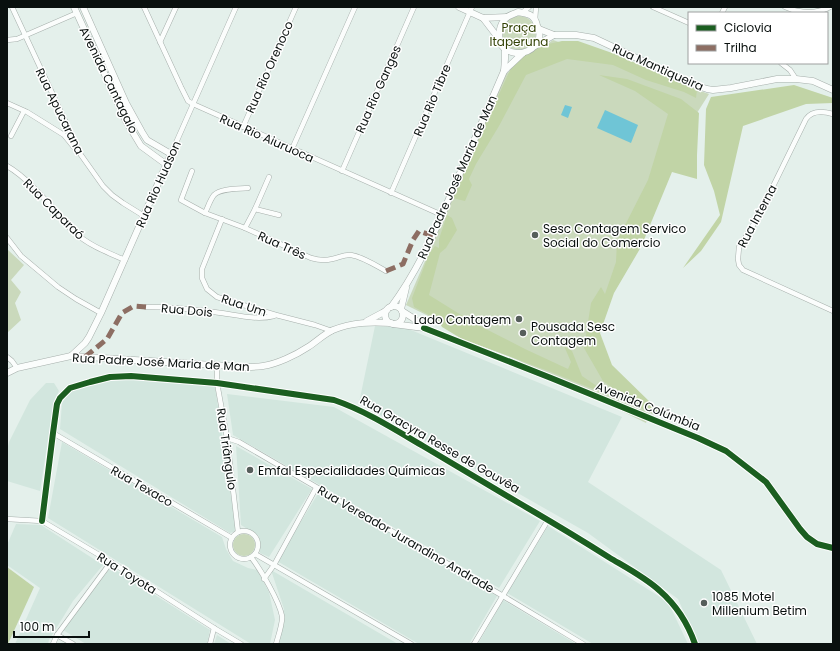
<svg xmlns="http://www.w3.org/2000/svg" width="840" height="651" font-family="Poppins,sans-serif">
  <rect width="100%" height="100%" fill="#e4f0eb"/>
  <!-- built -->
  <g fill="#d2e6de">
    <polygon points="375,326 406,328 622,417 588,482 721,570 757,644 698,644 678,599 588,533 359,403"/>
    <polygon points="123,379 215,386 236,531 230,533 60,429 62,403 73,387"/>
    <polygon points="46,383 54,383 59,391 54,401 40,491 7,481 7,450 9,442 30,400"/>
    <polygon points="227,394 334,407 540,521 499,588 233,435"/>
    <polygon points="62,442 222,537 226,549 233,561 248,568 257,570 269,592 275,620 270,644 251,644 48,518"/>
    <polygon points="236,446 312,489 269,557 260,553 259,536 241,525"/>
    <polygon points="319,492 497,596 469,644 419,644 277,561"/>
    <polygon points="16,524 41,525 103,565 73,601 49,640 48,644 15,644 40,588 7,565 7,545"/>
    <polygon points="548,526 668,602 688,644 593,644 507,593"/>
    <polygon points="111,567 210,630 207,644 86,644 63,630"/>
    <polygon points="271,570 398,644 279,644 284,609"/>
    <polygon points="503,600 576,644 478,644"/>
    <polygon points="217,635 231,644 214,644"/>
  </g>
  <!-- green -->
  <g fill="#cad9bc">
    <circle cx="519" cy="33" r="17"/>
    <polygon points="553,40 709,94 664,165 597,322 609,377 651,410 646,423 406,305 506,74"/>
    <polygon points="7,249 24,265 11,280 21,292 15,303 21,320 7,333"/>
    <circle cx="244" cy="545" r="11"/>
  </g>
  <!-- forest -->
  <g fill="#c1d4a6">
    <polygon points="562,41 578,41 615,54 697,90 696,98 684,92 646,80 613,65 567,59 526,75 499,126 476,164 469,179 472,185 465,201 452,198 510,70 522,55 544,45"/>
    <polygon points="599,75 627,79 681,99 699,113 697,155 697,179 672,172 641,247 614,293 600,333 612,365 653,405 669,415 654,415 636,405 603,381 584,348 591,303 601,287 605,294 616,262 617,241 648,180 668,114 635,91"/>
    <polygon points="794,85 833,98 833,103 806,104 743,126 721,222 701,251 683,268 720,215 714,191 704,165 706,109 711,97"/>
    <polygon points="447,215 452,218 457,230 446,248 440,253 429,295 474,323 525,349 568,369 571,362 564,346 572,351 582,376 613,397 551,372 462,339 442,327 438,320 414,307 412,298 429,254 435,246 439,248 439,239"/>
    <polygon points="7,567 34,587 8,644 7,644"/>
  </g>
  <!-- water -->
  <g fill="#6fc5d6">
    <polygon points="565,105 572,107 568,118 561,115"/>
    <polygon points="605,110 638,125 631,143 597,128"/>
  </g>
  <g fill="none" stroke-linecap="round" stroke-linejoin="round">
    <defs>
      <g id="minor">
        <polyline points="12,7 81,155 103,186 112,195 123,203 144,216"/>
        <polyline points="144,7 181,87 188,101 193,104 442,215"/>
        <polyline points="653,7 689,23"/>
        <path d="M785,7c4,1 8,4 13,4 10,2 23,1 32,-4"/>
        <polyline points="522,13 529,7"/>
        <polyline points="722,13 725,7"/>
        <polyline points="535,20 536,7"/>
        <polyline points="7,40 17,39 77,13"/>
        <polyline points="160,42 176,7"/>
        <polyline points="781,63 790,70 796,79"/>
        <polyline points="7,103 27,112 64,135 77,151"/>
        <path d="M833,114c-10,-3 -21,-4 -27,5l-49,100 -18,28 -1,12 1,6 4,5 90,41"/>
        <polyline points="243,127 296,7"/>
        <polyline points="11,136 24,111"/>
        <polyline points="292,149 355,7"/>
        <polyline points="171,154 236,7"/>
        <path d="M7,166c18,10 38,33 52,49 4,5 9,12 14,16 15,14 33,21 52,29"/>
        <path d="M192,171l-11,29 24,13 40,15 66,30c7,2 13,3 21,1 7,-1 12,-5 19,-4 12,2 24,10 35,16"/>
        <polyline points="342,171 414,7"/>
        <polyline points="391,193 472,7"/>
        <polyline points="255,209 269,177"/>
        <path d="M205,213c3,-6 5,-13 9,-18 7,-7 24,-6 34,-7"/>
        <polyline points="222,219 202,269 202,278 207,289 217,297 276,315 315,325 332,331"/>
        <polyline points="245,228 255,209 279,215"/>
        <polyline points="7,238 21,256 58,287 76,299 101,313"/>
        <path d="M146,307c22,0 45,2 68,5 20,2 41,9 60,4"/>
        <polyline points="7,357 12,361 17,368"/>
        <polyline points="217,366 217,383 227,438 238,532"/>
        <polyline points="53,433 232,538"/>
        <polyline points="227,438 239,442 503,596 583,644"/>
        <polyline points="7,519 42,521 111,562 214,628 241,644"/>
        <path d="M42,521l11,-88 4,-29 3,-6 10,-10 20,-6 20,-5 21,-1 86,7 117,17c32,11 60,29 89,46 32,19 64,38 96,57 31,18 61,36 91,55 17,10 36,20 50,33 16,14 28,33 35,53"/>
        <circle cx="244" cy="545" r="14"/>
        <polyline points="255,554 411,644"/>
        <path d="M251,557c10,13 28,44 31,59 1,6 -4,21 -6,28"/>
        <polyline points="264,579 274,565 316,488"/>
        <polyline points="57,635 73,644"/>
        <polyline points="53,644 57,635 111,562"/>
        <polyline points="210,644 214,628"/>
        <polyline points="474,644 548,520"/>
      </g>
      <g id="tertiary">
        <polyline points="74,7 126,121 141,146 167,165"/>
        <polyline points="459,7 483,18 507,17"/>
        <path d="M518,12c4,1 8,1 12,3 4,2 6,6 7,10 8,16 -6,29 -21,28 -6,-1 -11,-3 -14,-7 -5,-9 -3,-22 5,-29 3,-2 7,-3 11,-5z"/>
        <polyline points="483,18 499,39"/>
        <polyline points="539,29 554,35"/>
        <polyline points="535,46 554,35 576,35 594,38 692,84 707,89 713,90 731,88 777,79 796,79 813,81 833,90"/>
        <polyline points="504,71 523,53"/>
        <circle cx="394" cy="315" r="9"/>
        <path d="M391,307c21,-28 37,-60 51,-92l62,-144 1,-12v-10"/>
        <polyline points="401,309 406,288"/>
        <polyline points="402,311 413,318 424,328"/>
        <polyline points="367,321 382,313 387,310"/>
        <polyline points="393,324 424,328 551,378 698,438 726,451 766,482 800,529 807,537 817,544 833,548"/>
        <polyline points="71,356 85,343 89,337 101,313 171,154 147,140 142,132 126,103 83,7"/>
        <path d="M7,373l10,-5 54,-12 174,11c6,0 12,0 18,-1 14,-2 33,-11 45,-19 8,-5 16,-13 25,-17 20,-8 37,-8 58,-7"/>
      </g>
    </defs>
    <!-- minor casing -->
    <use href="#minor" stroke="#a6afab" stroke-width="5.5"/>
    <!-- tertiary casing -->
    <use href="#tertiary" stroke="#a6afab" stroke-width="7"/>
    <!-- minor -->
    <use href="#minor" stroke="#fbfdfc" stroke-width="4.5"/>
    <!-- tertiary -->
    <use href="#tertiary" stroke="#fbfdfc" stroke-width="6"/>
    <!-- quiet -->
    <g stroke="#8d6e63" stroke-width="5" stroke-dasharray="10 5" stroke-linecap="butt">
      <polyline points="386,271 403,264 413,240 419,231 433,236"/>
      <polyline points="85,357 107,339 122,313 134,306 146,307"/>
    </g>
    <defs>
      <g id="cycleway">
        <polyline points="424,328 551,378 698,438 726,451 766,482 800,529 807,537 817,544 833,548"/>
        <path d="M42,521l11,-88 4,-29 3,-6 10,-10 20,-6 20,-5 21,-1 86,7 117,17c32,11 60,29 89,46 32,19 64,38 96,57 31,18 61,36 91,55 17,10 36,20 50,33 16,14 28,33 35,53"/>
      </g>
    </defs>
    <!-- cycleway casing -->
    <use href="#cycleway" stroke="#fff" stroke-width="8"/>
    <!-- cycleway -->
    <use href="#cycleway" stroke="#1b5e20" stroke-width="6"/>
  </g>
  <!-- markers -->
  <g fill="#565e5b" stroke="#fff" stroke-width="1.5">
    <circle cx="535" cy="235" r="4"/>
    <circle cx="519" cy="319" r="4"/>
    <circle cx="523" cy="333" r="4"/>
    <circle cx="250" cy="470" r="4"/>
    <circle cx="704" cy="603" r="4"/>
  </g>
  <g text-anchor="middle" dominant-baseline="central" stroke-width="3" stroke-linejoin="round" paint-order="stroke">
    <!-- park labels -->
    <g font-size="12" fill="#334205" stroke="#fff">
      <text x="519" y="27">Praça<tspan x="519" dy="14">Itaperuna</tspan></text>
    </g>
    <!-- street labels -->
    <g font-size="12" fill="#09100e" stroke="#fff">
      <text transform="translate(269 67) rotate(-66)">Rua Rio Orenoco</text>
      <text transform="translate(658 67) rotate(24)">Rua Mantiqueira</text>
      <text transform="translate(109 80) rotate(64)">Avenida Cantagalo</text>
      <text transform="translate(378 89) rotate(-66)">Rua Rio Ganges</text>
      <text transform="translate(432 100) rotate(-67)">Rua Rio Tibre</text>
      <text transform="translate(60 111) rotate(64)">Rua Apucarana</text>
      <text transform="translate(267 138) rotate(24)">Rua Rio Aiuruoca</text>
      <text transform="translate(457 177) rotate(-66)">Rua Padre José Maria de Man</text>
      <text transform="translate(158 184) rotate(-66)">Rua Rio Hudson</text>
      <text transform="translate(54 209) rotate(45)">Rua Caparaó</text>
      <text transform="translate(757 216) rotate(-62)">Rua Interna</text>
      <text transform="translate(282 245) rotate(24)">Rua Três</text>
      <text transform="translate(244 305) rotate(18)">Rua Um</text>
      <text transform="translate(187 310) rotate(5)">Rua Dois</text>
      <text transform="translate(161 362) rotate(3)">Rua Padre José Maria de Man</text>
      <text transform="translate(648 406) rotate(22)">Avenida Colúmbia</text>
      <text transform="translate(440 444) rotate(30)">Rua Gracyra Resse de Gouvêa</text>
      <text transform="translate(227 449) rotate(82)">Rua Triângulo</text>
      <text transform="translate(142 486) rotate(30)">Rua Texaco</text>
      <text transform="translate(406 539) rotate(30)">Rua Vereador Jurandino Andrade</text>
      <text transform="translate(127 573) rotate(32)">Rua Toyota</text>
    </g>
    <!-- poi labels -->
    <g font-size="12" fill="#09100e" stroke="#fff" text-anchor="start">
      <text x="543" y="228">Sesc Contagem Servico<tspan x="543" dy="14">Social do Comercio</tspan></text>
      <text x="511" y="319" text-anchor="end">Lado Contagem</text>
      <text x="531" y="326">Pousada Sesc<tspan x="531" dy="14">Contagem</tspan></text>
      <text x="258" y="470">Emfal Especialidades Químicas</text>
      <text x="712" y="596">1085 Motel<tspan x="712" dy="14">Millenium Betim</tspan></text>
    </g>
  </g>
  <!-- border -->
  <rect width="840" height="651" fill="none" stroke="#09100e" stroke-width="16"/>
  <!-- legend -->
  <rect x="688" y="12" width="140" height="52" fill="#ffffff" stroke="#9d9f9f"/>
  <rect x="696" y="25" width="20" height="6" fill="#1b5e20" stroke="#9d9f9f"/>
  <text x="724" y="32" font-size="12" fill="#09100e">Ciclovia</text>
  <rect x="696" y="45" width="20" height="6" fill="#8d6e63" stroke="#9d9f9f"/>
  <text x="724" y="52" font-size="12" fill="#09100e">Trilha</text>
  <!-- scale -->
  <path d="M14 631v6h75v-6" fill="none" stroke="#09100e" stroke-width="2"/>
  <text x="20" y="631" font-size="12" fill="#09100e" stroke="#ffffff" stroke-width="3" paint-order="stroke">100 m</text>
</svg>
